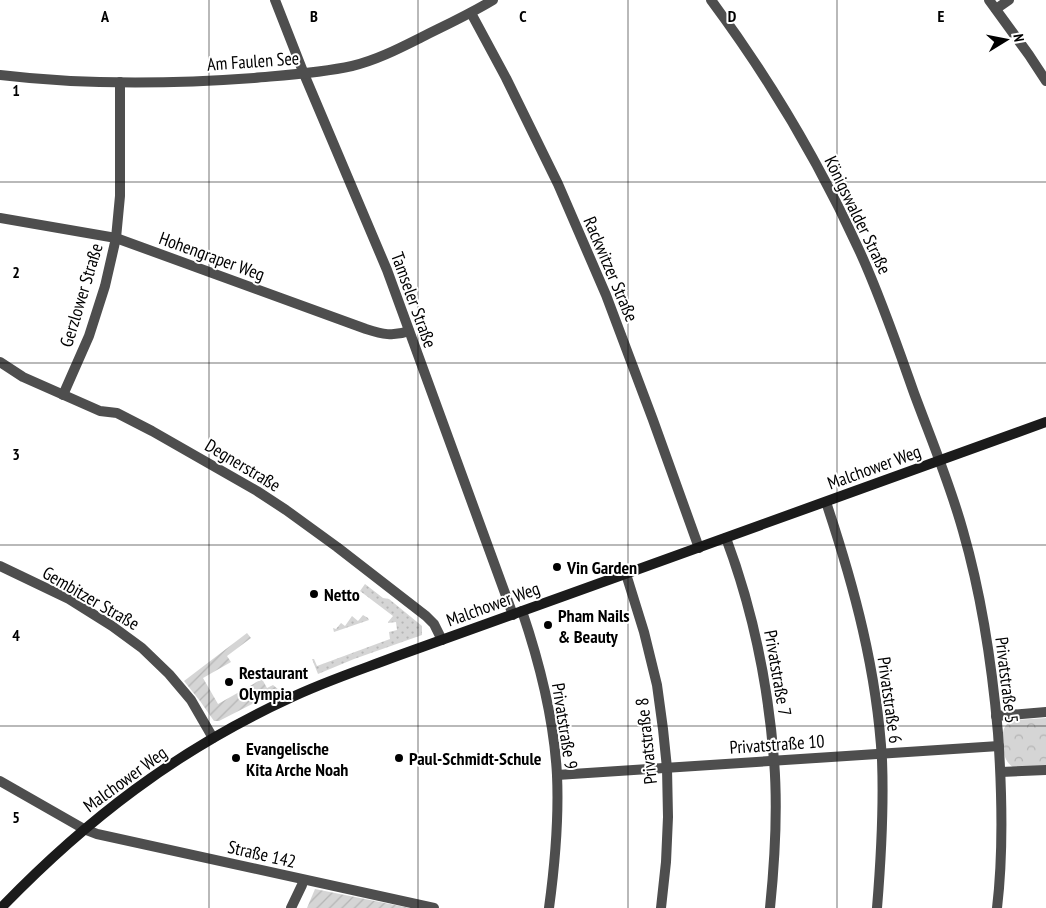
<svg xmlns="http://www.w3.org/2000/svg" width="1046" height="908" font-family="'PT Sans Narrow',sans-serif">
  <defs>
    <pattern id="grass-dots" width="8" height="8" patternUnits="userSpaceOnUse" patternTransform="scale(1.25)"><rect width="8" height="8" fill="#d5d5d5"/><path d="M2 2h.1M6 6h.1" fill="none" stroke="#b5b5b5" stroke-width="1.8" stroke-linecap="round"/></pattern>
    <pattern id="park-crowns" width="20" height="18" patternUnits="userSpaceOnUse" patternTransform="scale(1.25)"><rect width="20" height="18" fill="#d5d5d5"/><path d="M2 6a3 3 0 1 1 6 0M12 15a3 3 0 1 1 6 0" fill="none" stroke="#b5b5b5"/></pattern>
    <pattern id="garden-furrows" width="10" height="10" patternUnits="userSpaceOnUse" patternTransform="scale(1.25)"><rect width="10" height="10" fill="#d5d5d5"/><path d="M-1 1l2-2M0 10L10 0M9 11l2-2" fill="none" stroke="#b5b5b5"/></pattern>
  </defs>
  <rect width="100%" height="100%" fill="#fff"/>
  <!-- grass -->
  <g fill="url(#grass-dots)">
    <polygon points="365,584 383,598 389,599 422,626 422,635 354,659 318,674 312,659 314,659 317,666 390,639 389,632 397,630 396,622 388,623 388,622 393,616 360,591"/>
    <polygon points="363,615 368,618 369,620 334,632 333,628 336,629 341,623 345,626 352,616 358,621"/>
  </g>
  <!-- park -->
  <path fill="url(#park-crowns)" d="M1046,718v50h-32c-10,-7 -10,-14 -11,-25 -1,-11 0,-19 11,-23z"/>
  <!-- garden -->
  <g fill="url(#garden-furrows)">
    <polygon points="247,633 251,638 227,656 231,662 203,678 218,704 262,679 267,688 273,685 279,690 219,721 214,721 200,701 184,681"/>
    <polygon points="315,889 410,908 307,908"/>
  </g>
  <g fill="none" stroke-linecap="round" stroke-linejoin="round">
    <!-- street -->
    <g stroke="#4e4e4e" stroke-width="10">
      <polyline points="275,0 304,74 387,270 513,615"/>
      <path d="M711,0c58,78 109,164 149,252 21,46 37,93 54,141 17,46 36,91 49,138 19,66 29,134 35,202 4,58 6,117 -1,175"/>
      <polyline points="989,0 1029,55 1046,81"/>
      <polyline points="996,9 1009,0"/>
      <polyline points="471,13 506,78 558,184 606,295 653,420 699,548"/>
      <path d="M0,75c83,10 171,9 254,3 33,-3 66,-5 98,-12 25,-6 48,-18 70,-29 24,-12 48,-23 71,-37"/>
      <path d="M0,218l116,20 250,91c16,5 27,8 43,2"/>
      <polyline points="0,362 23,377 100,411 117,413 152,431 257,491 286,510 337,547 426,616 434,624 442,640"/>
      <polyline points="63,395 89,336 105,286 116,238 120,196 120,82"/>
      <path d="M826,502c28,84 51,169 56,258 2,50 -1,99 -5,148"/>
      <path d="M726,538c27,72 42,145 48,222 4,49 1,99 -4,148"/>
      <polyline points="0,566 69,599 112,626 142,648 169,674 191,700 213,738"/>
      <polyline points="626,574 644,632 657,685 663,729 667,768 668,817 666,862 661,908"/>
      <path d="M522,611c18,53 32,108 35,164 2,45 -2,89 -8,133"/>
      <polyline points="996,716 1046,712"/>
      <polyline points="1001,772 1046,770"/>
      <polyline points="557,775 999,746"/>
      <polyline points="0,781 84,829 97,834 434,908"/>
      <polyline points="291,908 302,885 303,880"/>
    </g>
    <!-- secondary -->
    <path stroke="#1b1b1b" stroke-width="10" d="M1,908c85,-88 176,-158 287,-209 35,-17 72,-29 109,-43 64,-23 128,-46 192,-69 152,-55 305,-110 457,-165"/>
  </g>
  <!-- grid -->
  <path fill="none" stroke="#000" stroke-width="1" stroke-opacity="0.55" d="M209,0v908M418,0v908M628,0v908M837,0v908M0,182h1046M0,363h1046M0,545h1046M0,726h1046"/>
  <!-- markers -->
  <g fill="#000" stroke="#fff" stroke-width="2">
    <circle cx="557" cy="567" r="5"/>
    <circle cx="314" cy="594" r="5"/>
    <circle cx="548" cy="625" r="5"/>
    <circle cx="229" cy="682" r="5"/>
    <circle cx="236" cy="758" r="5"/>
    <circle cx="399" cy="758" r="5"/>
  </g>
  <g text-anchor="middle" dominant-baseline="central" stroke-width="4" stroke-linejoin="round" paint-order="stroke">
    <!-- street labels -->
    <g font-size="18" fill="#000" stroke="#fff">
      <text transform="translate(253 61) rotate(-4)">Am Faulen See</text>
      <text transform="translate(858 215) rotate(64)">Königswalder Straße</text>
      <text transform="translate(212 256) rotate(20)">Hohengraper Weg</text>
      <text transform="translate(611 269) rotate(67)">Rackwitzer Straße</text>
      <text transform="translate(81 295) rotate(-73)">Gerzlower Straße</text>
      <text transform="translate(414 300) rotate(70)">Tamseler Straße</text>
      <text transform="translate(243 465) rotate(31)">Degnerstraße</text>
      <text transform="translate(874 467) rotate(-20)">Malchower Weg</text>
      <text transform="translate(91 598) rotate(30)">Gembitzer Straße</text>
      <text transform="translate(493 604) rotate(-20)">Malchower Weg</text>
      <text transform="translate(778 673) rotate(80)">Privatstraße 7</text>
      <text transform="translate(1007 680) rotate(83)">Privatstraße 5</text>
      <text transform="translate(890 700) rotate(82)">Privatstraße 6</text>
      <text transform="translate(565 726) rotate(81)">Privatstraße 9</text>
      <text transform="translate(646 741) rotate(-96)">Privatstraße 8</text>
      <text transform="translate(777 744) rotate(-4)">Privatstraße 10</text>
      <text transform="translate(125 779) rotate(-36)">Malchower Weg</text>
      <text transform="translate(262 854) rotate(13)">Straße 142</text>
    </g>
    <!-- poi labels -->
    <g font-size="18" font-weight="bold" fill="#000" stroke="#fff" text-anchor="start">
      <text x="567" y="567">Vin Garden</text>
      <text x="324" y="594">Netto</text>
      <text x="558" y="615">Pham Nails<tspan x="558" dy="21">&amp; Beauty</tspan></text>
      <text x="239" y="672">Restaurant<tspan x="239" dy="21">Olympia</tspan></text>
      <text x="246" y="748">Evangelische<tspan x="246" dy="21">Kita Arche Noah</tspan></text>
      <text x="409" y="758">Paul-Schmidt-Schule</text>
    </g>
  </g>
  <g font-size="16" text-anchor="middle" font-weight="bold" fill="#000" stroke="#fff" stroke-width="4" stroke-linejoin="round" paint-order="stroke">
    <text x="105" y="22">A</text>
    <text x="314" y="22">B</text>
    <text x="523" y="22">C</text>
    <text x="732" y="22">D</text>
    <text x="941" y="22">E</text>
    <text x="16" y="96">1</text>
    <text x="16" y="278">2</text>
    <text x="16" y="460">3</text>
    <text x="16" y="641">4</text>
    <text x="16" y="823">5</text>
  </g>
  <!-- north arrow -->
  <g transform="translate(1006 40) rotate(80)" stroke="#ffffff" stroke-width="4" paint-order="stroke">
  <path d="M0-4L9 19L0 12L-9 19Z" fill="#000000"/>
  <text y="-8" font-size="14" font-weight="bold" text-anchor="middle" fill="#000000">N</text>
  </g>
</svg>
